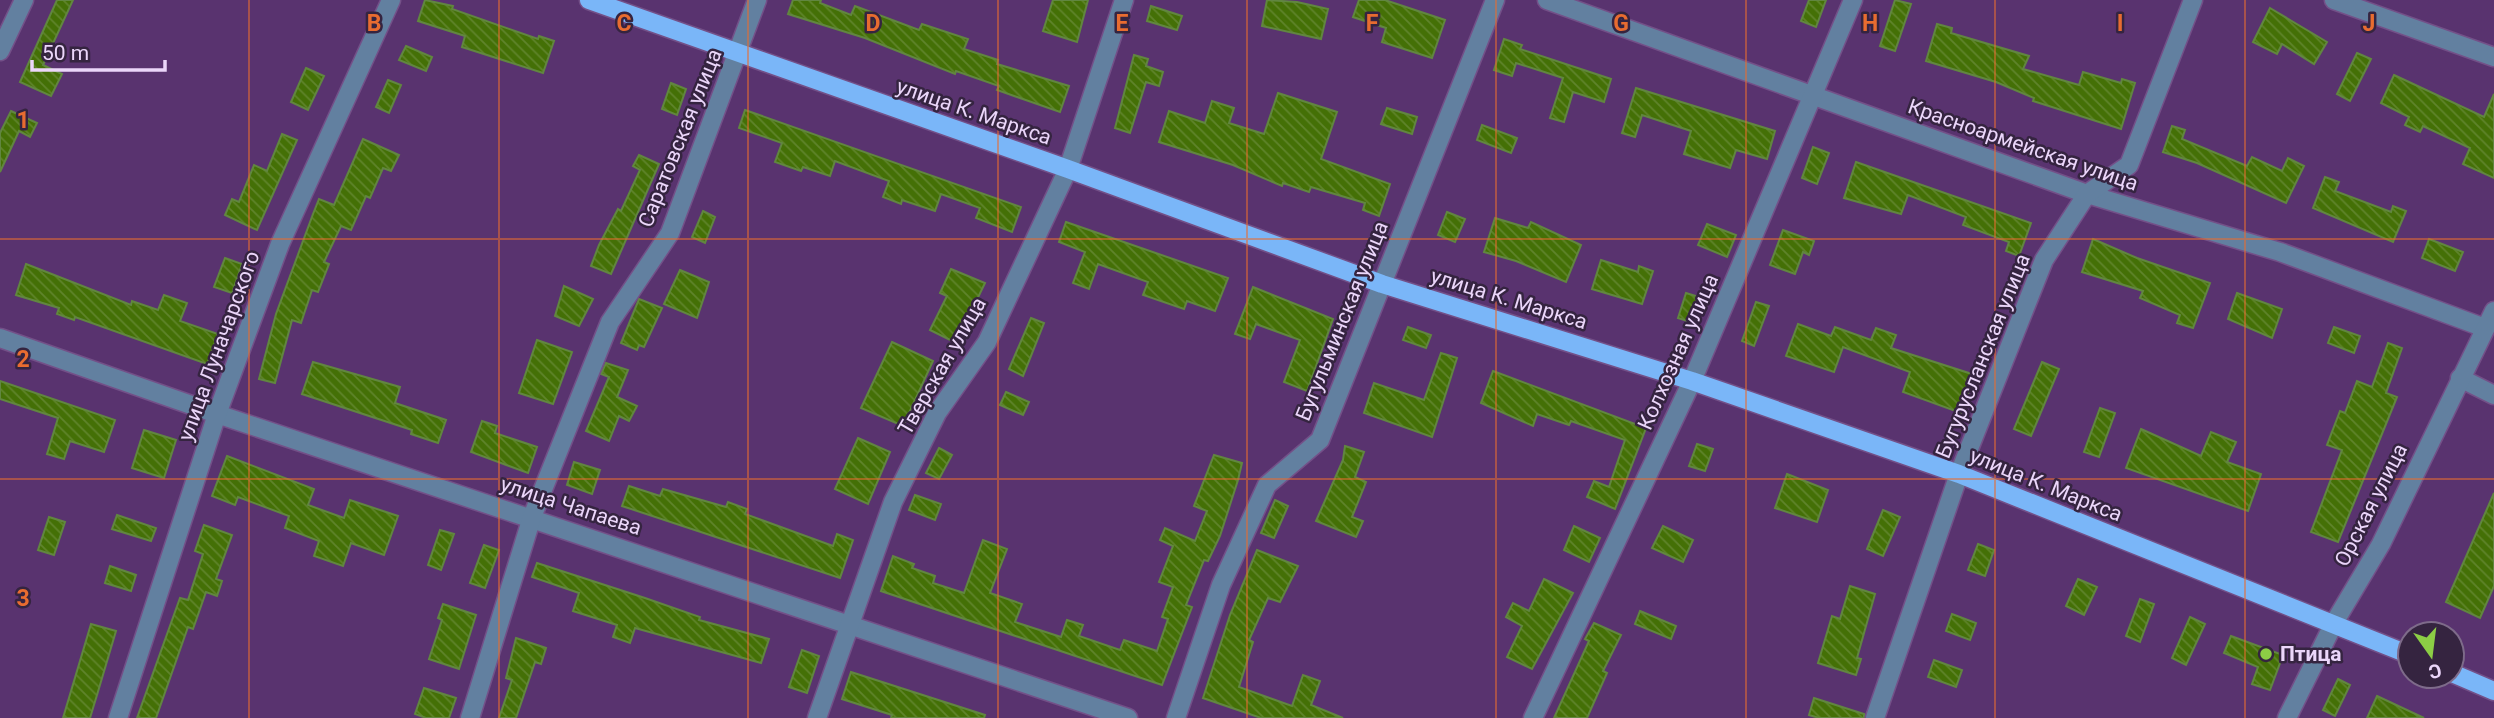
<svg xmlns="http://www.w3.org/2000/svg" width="2494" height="718" font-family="Roboto,sans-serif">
  <defs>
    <pattern id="building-back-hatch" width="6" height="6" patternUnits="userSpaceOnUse" patternTransform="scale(1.75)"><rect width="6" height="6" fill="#447006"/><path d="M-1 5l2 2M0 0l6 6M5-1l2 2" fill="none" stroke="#5f842b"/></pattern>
  </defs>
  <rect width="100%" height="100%" fill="#59336f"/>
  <!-- building -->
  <g fill="url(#building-back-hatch)" stroke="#618640" stroke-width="2">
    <polygon points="57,0 73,0 43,65 62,74 51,96 20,82"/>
    <polygon points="425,0 453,6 452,9 538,39 539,36 554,41 543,73 462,47 465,36 418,21"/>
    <polygon points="793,0 821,0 820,3 851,15 855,6 919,30 922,24 968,39 964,49 998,60 997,64 1069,86 1060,112 997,90 999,86 956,71 955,74 865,38 788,14"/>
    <polygon points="1053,0 1088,0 1077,42 1043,31"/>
    <polygon points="1267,0 1297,2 1328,9 1321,39 1262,26"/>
    <polygon points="1359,0 1385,0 1445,20 1432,58 1382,42 1386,28 1353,17"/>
    <polygon points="1809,0 1826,0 1816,27 1801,21"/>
    <polygon points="1895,0 1911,4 1895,51 1880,46"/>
    <polygon points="1151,6 1182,16 1177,30 1147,21"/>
    <polygon points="2270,8 2327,42 2314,64 2282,44 2277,54 2253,42"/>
    <polygon points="1937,24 1952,28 1951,33 2029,56 2023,69 2079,85 2083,72 2121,83 2122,79 2135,83 2121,129 2033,101 2034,98 1996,82 1926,61"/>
    <polygon points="1504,39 1522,45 1520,49 1611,79 1604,102 1573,92 1564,122 1550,118 1563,78 1516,63 1512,76 1494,70"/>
    <polygon points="406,46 432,57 426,71 399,60"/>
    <polygon points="2357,53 2371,59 2350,101 2337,94"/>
    <polygon points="1134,55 1148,59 1146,66 1163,72 1159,86 1146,82 1130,133 1115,128"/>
    <polygon points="306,68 324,76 308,110 291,102"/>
    <polygon points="2394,75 2484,117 2494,94 2494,178 2463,164 2470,148 2423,126 2420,132 2405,125 2409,117 2381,103"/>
    <polygon points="388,80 401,85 389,113 376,107"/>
    <polygon points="671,83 686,89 677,115 662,109"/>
    <polygon points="1636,88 1775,131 1767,159 1736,150 1730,168 1684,154 1691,131 1642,115 1635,137 1622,133"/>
    <polygon points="1278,93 1337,112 1321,159 1390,184 1379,216 1363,210 1365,203 1311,187 1309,192 1283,183 1282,186 1233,165 1159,142 1169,111 1205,123 1212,101 1234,108 1229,123 1264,134"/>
    <polygon points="1387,108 1417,117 1412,134 1381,124"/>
    <polygon points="745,110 1021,207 1012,232 976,218 980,208 941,194 935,211 902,200 901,204 883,197 889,181 835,161 830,176 803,167 801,171 775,162 782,143 739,128"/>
    <polygon points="11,111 37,123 30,137 19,131 0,172 0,133"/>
    <polygon points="1482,125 1517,138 1511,153 1477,140"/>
    <polygon points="2172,126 2185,130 2182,139 2247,166 2252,157 2282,171 2288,158 2304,166 2286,203 2197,163 2163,152"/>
    <polygon points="282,134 297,140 257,230 225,215 232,199 239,202 254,165 267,171"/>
    <polygon points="363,139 399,155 391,171 383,168 370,198 366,196 351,230 341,226 324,262 329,264 318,292 312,290 301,323 292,320 275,383 259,379 276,314 313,214 319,199 334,205"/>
    <polygon points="1813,147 1829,153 1817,184 1802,178"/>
    <polygon points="639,155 659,164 611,274 591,266 599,245 618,209 621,211 640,170 633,166"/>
    <polygon points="1856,162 2031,223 2019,256 2006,251 2009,242 1963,225 1966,217 1908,195 1901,214 1844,198"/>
    <polygon points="2325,177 2339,182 2335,191 2391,212 2393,206 2406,211 2393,242 2313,208"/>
    <polygon points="703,211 715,217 705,243 692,237"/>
    <polygon points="1447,212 1465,219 1455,242 1438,235"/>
    <polygon points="1495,218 1528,228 1531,222 1581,245 1566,282 1516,261 1484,252"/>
    <polygon points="1066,222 1228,278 1215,311 1187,301 1184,309 1143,295 1148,282 1098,264 1089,289 1073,283 1085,252 1059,242"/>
    <polygon points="1707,224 1736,235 1727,257 1698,245"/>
    <polygon points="1783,230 1814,241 1809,255 1803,252 1795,274 1770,265"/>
    <polygon points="2093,239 2137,258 2210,283 2193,328 2177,323 2180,315 2140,298 2143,291 2082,272"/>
    <polygon points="2429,239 2463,252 2455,271 2422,258"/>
    <polygon points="225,258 242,264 232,293 214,287"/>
    <polygon points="1601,260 1638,272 1639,266 1653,271 1642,304 1592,289"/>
    <polygon points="26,264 131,305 132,301 158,310 164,295 187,303 180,321 218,334 207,364 75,317 74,320 57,314 59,308 16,295"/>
    <polygon points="951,269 985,283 956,343 930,330 947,296 940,293"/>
    <polygon points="680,270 709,282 697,318 664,304"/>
    <polygon points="564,286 593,299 579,326 555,316"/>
    <polygon points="1253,287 1333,319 1307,391 1284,382 1300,340 1256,324 1250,339 1235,334"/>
    <polygon points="1686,293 1702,298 1694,323 1678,318"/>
    <polygon points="2237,293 2282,309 2272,338 2228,319"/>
    <polygon points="639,299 662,308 644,347 639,345 637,350 621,343"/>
    <polygon points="1756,302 1769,306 1754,346 1742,341"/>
    <polygon points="1031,318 1044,323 1023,376 1009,369"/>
    <polygon points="1798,324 1831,336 1835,327 1871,340 1876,328 1896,335 1891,348 1975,375 1961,413 1903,392 1910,372 1843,347 1834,372 1786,356"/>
    <polygon points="1408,327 1431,335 1426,348 1403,340"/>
    <polygon points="2334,327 2360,336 2354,353 2328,343"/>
    <polygon points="537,340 572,352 553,404 519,393"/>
    <polygon points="892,342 933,361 903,426 861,408"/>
    <polygon points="2388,343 2402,348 2386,393 2397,397 2338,542 2311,532 2342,450 2327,445 2340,411 2345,413 2357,381 2372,387"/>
    <polygon points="1441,353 1457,358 1432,437 1364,413 1374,383 1424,400"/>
    <polygon points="313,362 400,387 395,403 446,420 438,443 411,434 412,430 302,394"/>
    <polygon points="2042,362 2059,369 2031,436 2014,429"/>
    <polygon points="606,363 628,370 617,397 637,406 629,421 619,416 609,441 586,431 609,377 601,374"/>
    <polygon points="1493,371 1646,428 1615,509 1587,497 1594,481 1609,487 1625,440 1571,421 1569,425 1537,414 1533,426 1481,403"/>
    <polygon points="0,381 115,420 104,452 70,441 64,459 47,454 58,418 0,399"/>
    <polygon points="1006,392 1029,402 1023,415 1000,405"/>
    <polygon points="2100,408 2115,413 2099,457 2084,452"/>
    <polygon points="482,421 497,426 495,433 537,447 528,473 471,452"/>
    <polygon points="2141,429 2201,456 2211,432 2236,442 2227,462 2261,474 2248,511 2126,468"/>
    <polygon points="144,430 176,440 164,478 132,468"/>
    <polygon points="858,438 890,452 868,504 835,489"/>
    <polygon points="1697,444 1713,449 1705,471 1689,466"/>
    <polygon points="1345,446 1364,452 1355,477 1366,482 1352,517 1363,521 1356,537 1316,521 1343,460"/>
    <polygon points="939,448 952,455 939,479 926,473"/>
    <polygon points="1214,455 1242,463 1238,480 1220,536 1208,561 1204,560 1186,605 1192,607 1162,685 881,591 893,556 914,564 912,568 935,576 933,583 964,593 983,540 1007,549 990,593 1022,604 1015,622 1061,637 1067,620 1083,625 1079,636 1120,650 1124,640 1157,651 1168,619 1162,617 1173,587 1159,582 1173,546 1160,540 1165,528 1195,541 1207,511 1194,506"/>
    <polygon points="227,456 314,489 308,505 344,518 350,500 398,516 384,555 351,543 343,566 314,556 319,541 285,528 289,516 238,497 235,505 212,496"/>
    <polygon points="574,462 600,470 592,494 567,485"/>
    <polygon points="1787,474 1828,490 1817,522 1775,508"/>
    <polygon points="629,486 660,496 663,489 726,507 728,502 747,509 745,514 833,546 837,534 853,540 840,578 622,506"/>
    <polygon points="2494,493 2494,586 2480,618 2446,602"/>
    <polygon points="915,495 941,504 935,520 909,510"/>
    <polygon points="1275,500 1288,506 1274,538 1261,533"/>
    <polygon points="1883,510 1900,517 1883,556 1867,549"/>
    <polygon points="117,515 156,528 151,541 112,529"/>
    <polygon points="49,517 65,522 54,555 38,550"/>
    <polygon points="204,525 232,535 216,579 222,581 217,596 206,592 193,629 188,627 156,718 137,718 180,598 188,600 203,554 195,551"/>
    <polygon points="1574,526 1600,538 1589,562 1564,550"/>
    <polygon points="1663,526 1693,540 1683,562 1652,548"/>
    <polygon points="440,530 454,534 441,570 428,565"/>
    <polygon points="1978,544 1994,550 1985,576 1968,570"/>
    <polygon points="484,545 499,550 485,588 470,583"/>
    <polygon points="1257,550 1298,566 1280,602 1268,598 1249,640 1253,642 1239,687 1292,706 1303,675 1320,681 1311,705 1343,718 1261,718 1203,698 1230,615"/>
    <polygon points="537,563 645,598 700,617 699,620 769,639 761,663 635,628 630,643 613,637 617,625 573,611 579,593 532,577"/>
    <polygon points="110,566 136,575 131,591 105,583"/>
    <polygon points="1544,579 1573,593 1532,669 1507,657 1522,626 1506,617 1513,603 1529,611"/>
    <polygon points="2078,579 2097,587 2084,615 2066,606"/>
    <polygon points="1850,586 1875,594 1857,658 1861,659 1856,675 1818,663 1832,616 1840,619"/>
    <polygon points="2140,599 2154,604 2140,642 2126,636"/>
    <polygon points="443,604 476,615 459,669 429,659 442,620 438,618"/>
    <polygon points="1640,611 1676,626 1671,639 1635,624"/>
    <polygon points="1952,614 1976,623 1970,640 1946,631"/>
    <polygon points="2190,617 2205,624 2186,665 2172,658"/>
    <polygon points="1594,623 1621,635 1603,671 1607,673 1587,718 1554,718 1589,641 1585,639"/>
    <polygon points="91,624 116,631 97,695 90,718 63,718"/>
    <polygon points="2231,636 2283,655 2270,690 2252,684 2258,667 2224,653"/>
    <polygon points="516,638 546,648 541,664 535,662 516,718 499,718 512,680 506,678"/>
    <polygon points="802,650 819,656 807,693 789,687"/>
    <polygon points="1934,660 1962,670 1956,687 1928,677"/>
    <polygon points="851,672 985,715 984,718 891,718 892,715 842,699"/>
    <polygon points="2338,679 2350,685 2335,716 2323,710"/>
    <polygon points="424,688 456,698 449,718 426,718 415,714"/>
    <polygon points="2377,696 2424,718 2367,718"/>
    <polygon points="1814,698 1864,714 1864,718 1819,718 1809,715"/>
  </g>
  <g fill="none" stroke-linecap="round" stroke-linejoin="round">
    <defs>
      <g id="minor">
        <polyline points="1547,0 2087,194 2280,252 2485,328"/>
        <polyline points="2334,0 2494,57"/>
        <polyline points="0,51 24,0"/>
        <polyline points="0,338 217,414 1128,718"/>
        <polyline points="2460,378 2494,395"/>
        <polyline points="118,718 217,414 280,244 391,0"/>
        <polyline points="470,718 532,517 610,322 670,233 757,0"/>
        <polyline points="817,718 893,502 937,413 987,342 1068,169 1124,0"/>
        <polyline points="1176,718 1221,585 1267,485 1320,440 1495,0"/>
        <polyline points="1533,718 1692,381 1853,0"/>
        <polyline points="1875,718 1959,474 2044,260 2087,194 2129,165 2193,0"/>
        <polyline points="2287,718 2334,623 2381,544 2494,311"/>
      </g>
      <g id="major">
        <polyline points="589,0 1068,169 1382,284 1692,381 1959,474 2410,655"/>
        <polyline points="2452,673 2494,691"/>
      </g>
    </defs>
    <!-- minor casing -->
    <use href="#minor" stroke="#735088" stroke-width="21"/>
    <!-- major casing -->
    <use href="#major" stroke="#735088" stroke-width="21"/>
    <!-- minor -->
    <use href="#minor" stroke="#6280a0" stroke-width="18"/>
    <!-- major -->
    <use href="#major" stroke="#7ab6f8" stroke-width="18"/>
  </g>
  <!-- grid -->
  <path fill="none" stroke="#e86c30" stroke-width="2" stroke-opacity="0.55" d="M249,0v718M499,0v718M748,0v718M998,0v718M1247,0v718M1496,0v718M1746,0v718M1995,0v718M2245,0v718M0,239h2494M0,479h2494"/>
  <!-- markers -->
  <circle fill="#8cce45" stroke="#352440" stroke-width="2.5" cx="2266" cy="654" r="7"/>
  <g text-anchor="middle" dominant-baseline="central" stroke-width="5" stroke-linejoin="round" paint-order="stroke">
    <!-- street labels -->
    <g font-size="21" fill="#ebd6fa" stroke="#352440">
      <text transform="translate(974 112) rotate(19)">улица К. Маркса</text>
      <text transform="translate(680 138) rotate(-68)">Саратовская улица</text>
      <text transform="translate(2023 145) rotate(19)">Красноармейская улица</text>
      <text transform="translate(1509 299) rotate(17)">улица К. Маркса</text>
      <text transform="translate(1342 321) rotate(-68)">Бугульминская улица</text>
      <text transform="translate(219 346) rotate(-70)">улица Луначарского</text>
      <text transform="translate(1678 352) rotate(-66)">Колхозная улица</text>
      <text transform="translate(1983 356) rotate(-68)">Бугурусланская улица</text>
      <text transform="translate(942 366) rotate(-60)">Тверская улица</text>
      <text transform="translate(2046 485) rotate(22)">улица К. Маркса</text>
      <text transform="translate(2371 505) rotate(-63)">Орская улица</text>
      <text transform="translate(571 506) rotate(18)">улица Чапаева</text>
    </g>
    <!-- poi labels -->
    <g font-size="21" font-weight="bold" fill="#ebd6fa" stroke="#352440" text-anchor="start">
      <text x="2280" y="654">Птица</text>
    </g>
  </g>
  <g font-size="23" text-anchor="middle" font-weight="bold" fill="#e86c30" stroke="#352440" stroke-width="5" stroke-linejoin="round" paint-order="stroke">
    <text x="374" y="31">B</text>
    <text x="624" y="31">C</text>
    <text x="873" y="31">D</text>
    <text x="1122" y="31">E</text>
    <text x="1372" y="31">F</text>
    <text x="1621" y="31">G</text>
    <text x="1870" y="31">H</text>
    <text x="2120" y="31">I</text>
    <text x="2369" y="31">J</text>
    <text x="23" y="128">1</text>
    <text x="23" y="367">2</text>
    <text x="23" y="606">3</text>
  </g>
  <!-- north arrow -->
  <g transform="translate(2431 655) rotate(166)"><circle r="33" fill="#352440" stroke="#7e6b8a" stroke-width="2"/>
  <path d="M0-5L12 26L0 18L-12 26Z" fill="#8cce45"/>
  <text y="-10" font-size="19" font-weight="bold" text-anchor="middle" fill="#ebd6fa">С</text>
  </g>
  <!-- scale -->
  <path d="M32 60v10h133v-10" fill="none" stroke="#ebd6fa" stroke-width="3.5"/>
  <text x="42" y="60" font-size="21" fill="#ebd6fa" stroke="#352440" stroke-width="5" paint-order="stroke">50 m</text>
</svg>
